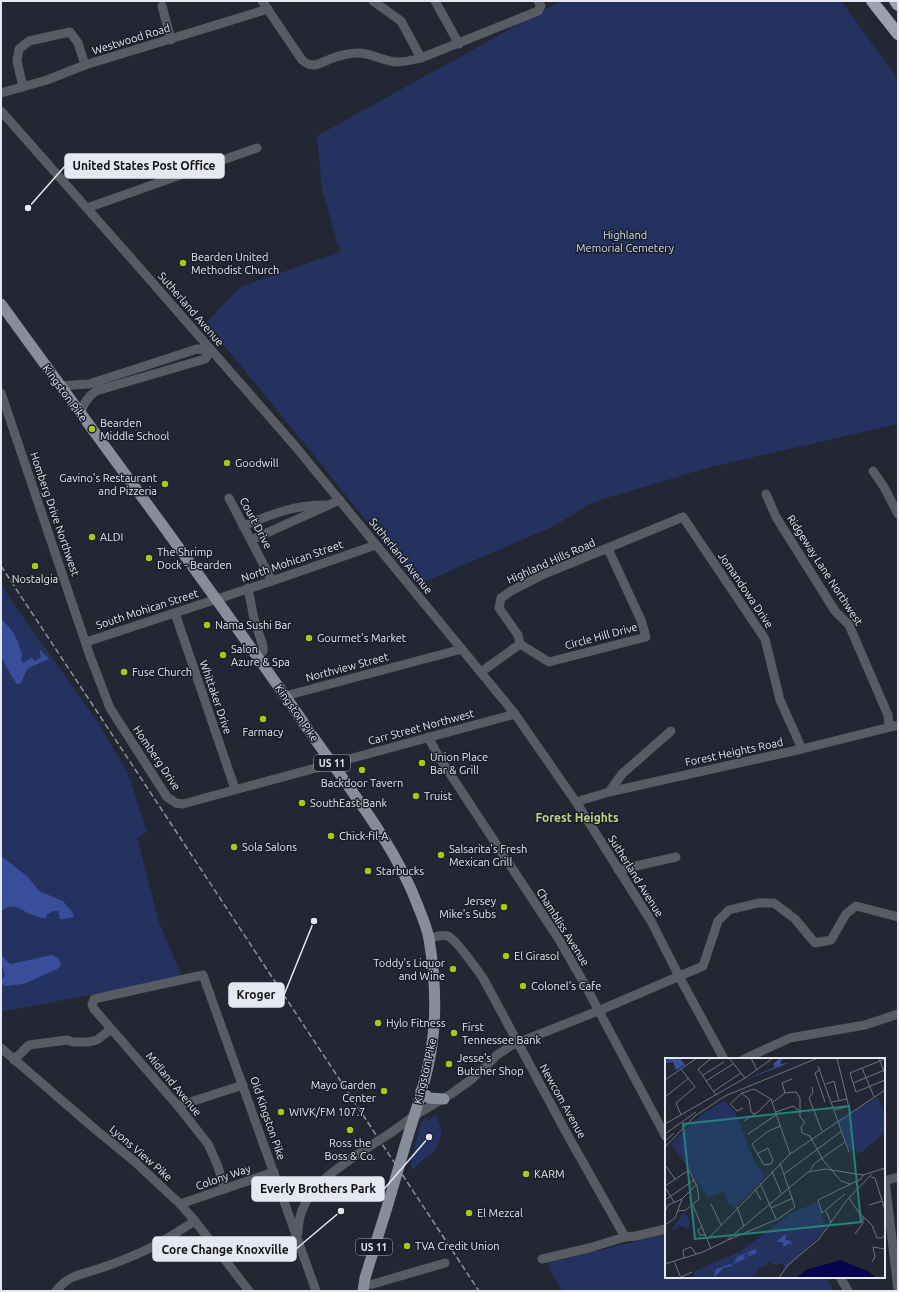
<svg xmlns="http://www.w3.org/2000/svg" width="899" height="1292" font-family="Ubuntu,sans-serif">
  <rect width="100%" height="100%" fill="#232734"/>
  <!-- green -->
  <g fill="#243260">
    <polygon points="561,1 841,1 898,79 898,424 707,468 594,502 554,526 417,585 326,470 206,323 240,287 340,252 322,188 317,136"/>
    <polygon points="1,583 11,600 101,727 128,774 147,832 137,838 159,922 182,977 1,1012"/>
    <polygon points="436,1115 442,1132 436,1150 420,1162 414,1170 410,1165 421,1123 427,1117 428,1120"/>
    <polygon points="666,1234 666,1277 826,1277 834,1291 563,1291 551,1273 548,1263"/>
  </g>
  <!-- forest -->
  <g fill="#384e9a">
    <path d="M1,619c7,6 13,14 16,21 2,5 2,8 5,13l-1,7 2,3 9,-5 3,3 6,-4 -1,-4v-3l9,9 -21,9 -8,16h-3l-5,-7 -11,-21z"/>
    <path d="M1,856l27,21 11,14 24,10 10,12 1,2 -1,2 -8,2 -7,-1 2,-2 -2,-5h-4l-7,3 -1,5c-5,-1 -11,-3 -16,-5 -10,-5 -20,-13 -29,-2z"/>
    <polygon points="1,955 10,964 52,955 58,958 61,964 60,967 57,969 24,984 5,986 1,983 1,979 5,976 1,963"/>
  </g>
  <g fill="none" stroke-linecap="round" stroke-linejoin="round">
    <!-- minor -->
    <g stroke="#585b61" stroke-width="9">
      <path d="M262,1l40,59c10,9 17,4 28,-1 11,-4 24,-8 36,-5 10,2 20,7 30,8 9,0 17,-2 25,-4l117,-47 3,-5 -3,-5"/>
      <polyline points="373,1 401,21 421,58"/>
      <polyline points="435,1 459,44"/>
      <polyline points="162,6 171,40"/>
      <polyline points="23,87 17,61 19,49 29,41 70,32 78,43 85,65"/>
      <polyline points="1,93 47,80 85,65 268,9"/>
      <polyline points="1,111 138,266 295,446 515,714 576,802 651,921 682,982 724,1059"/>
      <polyline points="87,208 257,148"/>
      <path d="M60,386l29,-2 108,-35 14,2 -6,8 -109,32c-9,6 -12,13 -16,23"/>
      <polyline points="1,393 90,656 110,708 167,797 176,803 183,804 515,714"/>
      <polyline points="873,471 884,487 898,514"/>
      <polyline points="766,494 776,517 835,611 849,625 888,715 889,727"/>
      <polyline points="229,498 272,581"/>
      <path d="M243,526c30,-12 50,-21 83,-21"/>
      <polyline points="251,540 340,500"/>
      <polyline points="248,588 254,619 263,646 263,651 257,657"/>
      <polyline points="175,613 235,789"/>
      <polyline points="86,642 272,581 376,545"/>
      <polyline points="520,644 518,635 499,608 501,598 511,591 542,575 683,517 765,639 780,700 802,749"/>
      <polyline points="520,644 549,662 646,637 641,620 608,549"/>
      <polyline points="481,672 520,644"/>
      <polyline points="285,696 462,649"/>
      <polyline points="428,737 439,757 558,938 584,983 666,1137"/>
      <polyline points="609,792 622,774 671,731"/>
      <polyline points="576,802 609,792 802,749 898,725"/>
      <polyline points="618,870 676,857"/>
      <path d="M428,938c7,-1 14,-4 20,-2 8,3 29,34 35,42l84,156 58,103"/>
      <polyline points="1,1048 96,1130 134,1161 180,1204 195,1221 249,1291"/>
      <polyline points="744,1059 790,1038 865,1025 898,1014"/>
      <polyline points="14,1060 29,1045 67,1040 73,1042 89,1042 97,1040 111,1029"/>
      <polyline points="178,1106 243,1085"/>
      <polyline points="392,1132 414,1116 451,1094 472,1079 497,1055 512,1045 598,1011 703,966 718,921 729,910 758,903 774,903 795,919 815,943 831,940 846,914 856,906 898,917"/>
      <polyline points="885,1180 898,1290"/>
      <polyline points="884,1181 898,1177"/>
      <polyline points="225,1189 217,1164 208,1144 178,1106 94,1009 92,1005 94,999 203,975 316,1291"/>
      <polyline points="180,1204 274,1172"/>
      <path d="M298,1233c0,-42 38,-64 69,-85"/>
      <polyline points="542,1259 589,1248 625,1237 636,1236 666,1229"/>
      <polyline points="840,1277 848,1291"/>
      <polyline points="364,1285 373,1284 445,1263"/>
      <path d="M56,1291c12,-16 25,-16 42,-22 18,-6 36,-13 52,-21 16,-8 30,-18 45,-27"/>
    </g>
    <!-- major -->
    <g stroke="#888d9a" stroke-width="11">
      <path d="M1,304c104,144 211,285 311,431 38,55 82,108 106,171 4,11 9,21 11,33 6,36 8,76 2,112 -5,32 -17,64 -26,95"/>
      <polyline points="421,1091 429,1098 444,1099"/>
      <polyline points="363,1291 365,1278 388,1204"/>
    </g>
    <!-- highway -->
    <g stroke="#9aa0b0" stroke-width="12">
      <polyline points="872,1 898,34"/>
      <polyline points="895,1 898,5"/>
    </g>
    <!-- rail -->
    <polyline stroke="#8f939d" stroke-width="1.5" stroke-dasharray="6 3" stroke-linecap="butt" points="1,566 479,1291"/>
    <!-- minor-bridge -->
    <polyline stroke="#585b61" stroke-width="9" points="367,1148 392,1132"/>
    <!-- major-bridge -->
    <polyline stroke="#888d9a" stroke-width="11" points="388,1204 405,1146"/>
  </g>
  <!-- markers -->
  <g fill="#abc716" stroke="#191e2a" stroke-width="1.5">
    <circle cx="183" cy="263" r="4"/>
    <circle cx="92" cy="429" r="4"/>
    <circle cx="227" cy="463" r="4"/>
    <circle cx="165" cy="484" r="4"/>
    <circle cx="92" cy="537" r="4"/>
    <circle cx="149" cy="558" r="4"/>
    <circle cx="35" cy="566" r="4"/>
    <circle cx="207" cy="625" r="4"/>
    <circle cx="309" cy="638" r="4"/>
    <circle cx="223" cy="655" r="4"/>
    <circle cx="124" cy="672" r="4"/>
    <circle cx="263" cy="719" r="4"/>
    <circle cx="422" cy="763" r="4"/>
    <circle cx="362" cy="770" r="4"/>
    <circle cx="416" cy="796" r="4"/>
    <circle cx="302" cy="803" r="4"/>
    <circle cx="331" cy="836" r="4"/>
    <circle cx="234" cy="847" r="4"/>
    <circle cx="441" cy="855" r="4"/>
    <circle cx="368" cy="871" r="4"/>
    <circle cx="504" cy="907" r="4"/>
    <circle cx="506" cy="956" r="4"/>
    <circle cx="453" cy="969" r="4"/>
    <circle cx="523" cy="986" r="4"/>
    <circle cx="378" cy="1023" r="4"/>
    <circle cx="454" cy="1033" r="4"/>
    <circle cx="449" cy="1064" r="4"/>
    <circle cx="384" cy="1091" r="4"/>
    <circle cx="281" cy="1112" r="4"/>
    <circle cx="350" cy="1130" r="4"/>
    <circle cx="526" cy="1174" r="4"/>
    <circle cx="469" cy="1213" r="4"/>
    <circle cx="407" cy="1246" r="4"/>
  </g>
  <g text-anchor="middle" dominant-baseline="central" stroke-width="3" stroke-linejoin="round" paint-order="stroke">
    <!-- shield labels -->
    <g fill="#191e2a" stroke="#a8abb5" stroke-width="1">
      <rect x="314" y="755" width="36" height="16" rx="3"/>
      <rect x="356" y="1239" width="36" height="16" rx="3"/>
    </g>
    <g font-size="10" font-weight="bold" fill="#e5e8f1">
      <text x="332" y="763">US 11</text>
      <text x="374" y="1247">US 11</text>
    </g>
    <!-- street labels -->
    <g font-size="11" fill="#e5e8f1" stroke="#191e2a">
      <text transform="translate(131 39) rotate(-17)">Westwood Road</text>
      <text transform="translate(191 309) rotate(49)">Sutherland Avenue</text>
      <text transform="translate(65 393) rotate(54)">Kingston Pike</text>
      <text transform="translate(55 514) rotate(71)">Homberg Drive Northwest</text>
      <text transform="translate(256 523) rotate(62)">Court Drive</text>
      <text transform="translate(401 556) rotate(51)">Sutherland Avenue</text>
      <text transform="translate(292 561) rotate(-19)">North Mohican Street</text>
      <text transform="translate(551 561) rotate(-24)">Highland Hills Road</text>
      <text transform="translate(825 570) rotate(57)">Ridgeway Lane Northwest</text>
      <text transform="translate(746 590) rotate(56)">Jomandowa Drive</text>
      <text transform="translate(147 609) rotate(-18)">South Mohican Street</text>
      <text transform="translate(601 636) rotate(-15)">Circle Hill Drive</text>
      <text transform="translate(347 667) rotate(-15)">Northview Street</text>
      <text transform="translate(216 697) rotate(71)">Whittaker Drive</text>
      <text transform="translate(297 713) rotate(55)">Kingston Pike</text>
      <text transform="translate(421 727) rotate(-15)">Carr Street Northwest</text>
      <text transform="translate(734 752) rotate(-12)">Forest Heights Road</text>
      <text transform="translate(157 758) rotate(56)">Homberg Drive</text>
      <text transform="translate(636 876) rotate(58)">Sutherland Avenue</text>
      <text transform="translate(563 927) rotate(58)">Chambliss Avenue</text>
      <text transform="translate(425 1071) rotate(-77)">Kingston Pike</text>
      <text transform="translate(174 1084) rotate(50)">Midland Avenue</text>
      <text transform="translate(563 1101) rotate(61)">Newcom Avenue</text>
      <text transform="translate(268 1118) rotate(71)">Old Kingston Pike</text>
      <text transform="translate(141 1153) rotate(41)">Lyons View Pike</text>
      <text transform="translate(223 1177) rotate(-19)">Colony Way</text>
    </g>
    <!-- park labels -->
    <g font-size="11" fill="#d4ddf3" stroke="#191e2a">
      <text x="625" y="235">Highland<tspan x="625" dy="13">Memorial Cemetery</tspan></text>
    </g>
    <!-- poi labels -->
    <g font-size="11" fill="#e5e8f1" stroke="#191e2a" text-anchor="start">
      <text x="191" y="257">Bearden United<tspan x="191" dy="13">Methodist Church</tspan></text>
      <text x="100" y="423">Bearden<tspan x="100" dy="13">Middle School</tspan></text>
      <text x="235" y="463">Goodwill</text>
      <text x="157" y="478" text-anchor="end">Gavino's Restaurant<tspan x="157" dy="13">and Pizzeria</tspan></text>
      <text x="100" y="537">ALDI</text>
      <text x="157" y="552">The Shrimp<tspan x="157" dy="13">Dock - Bearden</tspan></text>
      <text x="35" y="579" text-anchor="middle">Nostalgia</text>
      <text x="215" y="625">Nama Sushi Bar</text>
      <text x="317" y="638">Gourmet's Market</text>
      <text x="231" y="649">Salon<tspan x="231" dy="13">Azure &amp; Spa</tspan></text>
      <text x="132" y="672">Fuse Church</text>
      <text x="263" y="732" text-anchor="middle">Farmacy</text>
      <text x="430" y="757">Union Place<tspan x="430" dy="13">Bar &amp; Grill</tspan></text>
      <text x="362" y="783" text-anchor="middle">Backdoor Tavern</text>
      <text x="424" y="796">Truist</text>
      <text x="310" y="803">SouthEast Bank</text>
      <text x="339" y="836">Chick-fil-A</text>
      <text x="242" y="847">Sola Salons</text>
      <text x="449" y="849">Salsarita's Fresh<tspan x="449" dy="13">Mexican Grill</tspan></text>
      <text x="376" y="871">Starbucks</text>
      <text x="496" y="901" text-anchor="end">Jersey<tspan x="496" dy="13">Mike's Subs</tspan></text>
      <text x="514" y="956">El Girasol</text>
      <text x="445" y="963" text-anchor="end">Toddy's Liquor<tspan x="445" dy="13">and Wine</tspan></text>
      <text x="531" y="986">Colonel's Cafe</text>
      <text x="386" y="1023">Hylo Fitness</text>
      <text x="462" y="1027">First<tspan x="462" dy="13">Tennessee Bank</tspan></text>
      <text x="457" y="1058">Jesse's<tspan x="457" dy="13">Butcher Shop</tspan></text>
      <text x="376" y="1085" text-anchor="end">Mayo Garden<tspan x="376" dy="13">Center</tspan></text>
      <text x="289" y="1112">WIVK/FM 107.7</text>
      <text x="350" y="1143" text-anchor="middle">Ross the<tspan x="350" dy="13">Boss &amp; Co.</tspan></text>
      <text x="534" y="1174">KARM</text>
      <text x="477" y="1213">El Mezcal</text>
      <text x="415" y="1246">TVA Credit Union</text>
    </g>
    <!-- neighbourhood labels -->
    <g font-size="12" font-weight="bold" fill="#c1d387" stroke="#191e2a">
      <text x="577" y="817">Forest Heights</text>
    </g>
  </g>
  <!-- overview -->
  <g transform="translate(665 1058)">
    <rect width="220" height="220" fill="#232734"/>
    <path d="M212,39l8,14v21l-27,23 -3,-7 -5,4 -11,-31zM59,43l11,11 17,44 13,22 -31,30 -5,-4 -6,-12 -15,5 -37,-54 32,-30zM153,144l8,27 -43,42 1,-7 -11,1 -4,-4 -5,6 -6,1 -2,6 -7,4h-53l-3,-6 48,-21 52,-39zM20,153l5,12 -1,6 -9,-3 -7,5 -1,-2z" fill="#243260"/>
    <path d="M4,0h11l5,7 -9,5 -3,-8 -8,1zM115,0h3l-3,6 9,-1 -46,18 32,-14 -2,-3zM119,177h3l-2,5 6,1 1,6 -2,-4 -7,4v-5h-7zM90,191l2,2 -2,3 -8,3 3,-4 -6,2 1,4 -14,6 2,1 -11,2v2l-8,7 2,-8 18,-6 3,-6z" fill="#384e9a"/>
    <path d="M175,202l28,11 9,7h-81l10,-8z" fill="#06044f"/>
    <path fill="none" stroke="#717480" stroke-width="1" d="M47,0l-14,11 18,26M64,0l16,20M86,0l6,12M172,0l13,54M214,0l6,16M220,1l-35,14 6,19 29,-12M153,8l31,86M197,10l12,29M16,11l14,18 -19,16 5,12M155,12l-5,3 10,29M38,17l21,-13M0,22l32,-22M41,23l27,-17M188,25l32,-13M161,26l8,-3 5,20M147,29l1,5 -4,6 13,33M49,33l27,-18M76,35l8,6 2,13 4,2M120,35l11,-1 4,6v19l5,5 -4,5 1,6 8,3 13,24 18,21 9,3M0,39l24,-19M108,44l12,-9 -3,-10 10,-4M167,44l15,-3M78,50l-6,3 -7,-7 12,-11 12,-4 17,10 19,55M170,52l14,-4M111,54l17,-6 8,6M79,63l14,-9 13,-13M0,66l80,-46 28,-20M0,76l31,-22M83,76l28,-19M0,83l9,-8M0,89l30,-31 30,-20 93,-38M92,96l11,-6 5,12 -2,4M106,106l-7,1 -12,-21 15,-12 13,-6M0,107l10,14M107,113l9,22M145,113l4,-7 31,-22M119,116l58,-43M206,119l4,1 10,32M95,125l16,36M0,128l24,-16 8,16 2,13 -13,11 -8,1M0,129l9,15M90,131l6,11M180,136l-23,19 -4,-13 43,-21 2,-4M184,140l10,15 13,12 5,13h5l3,-4M0,142l29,-20M46,146l10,21M28,147l18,44M204,147l13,-4M72,149l7,19M106,150l22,-10M161,153l5,12M0,154l3,-7 14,-6 15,-15M0,167l10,-7 7,-19M37,169l-4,3 2,5h6M190,176l8,-11v-6M43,181l82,-85 95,-64M63,182l50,-21 17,-12 -15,-44M19,200l-1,-8 8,-3 5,7M9,203l7,17M207,204l3,-5 -2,-10 12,2M0,206l38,-12 23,-11 82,-69 17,-3 38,6 22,-7M16,219l11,-5M114,220l9,-13 31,-26 28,-39 25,-26"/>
    <path fill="#24817b" fill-opacity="0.15" stroke="#24817b" stroke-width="2" d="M184,48l12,116 -166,17 -12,-115z"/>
    <rect width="220" height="220" fill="none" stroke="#e5e8f1" stroke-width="2"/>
  </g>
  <!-- callouts -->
  <path fill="none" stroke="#e5e8f1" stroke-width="1.5" d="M28 208L65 166M314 921L284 995M429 1137L384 1189M341 1211L296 1249"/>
  <g fill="#e5e8f1" stroke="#191e2a" stroke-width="1.5">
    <circle cx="28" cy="208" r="4"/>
    <circle cx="314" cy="921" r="4"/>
    <circle cx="429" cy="1137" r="4"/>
    <circle cx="341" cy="1211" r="4"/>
  </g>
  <g fill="#e5e8f1" stroke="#e5e8f1" stroke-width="1.5">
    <rect x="65" y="154" width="159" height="24" rx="4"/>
    <rect x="229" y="983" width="55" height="24" rx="4"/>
    <rect x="252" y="1177" width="132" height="24" rx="4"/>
    <rect x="153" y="1237" width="143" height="24" rx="4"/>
  </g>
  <g font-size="12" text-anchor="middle" font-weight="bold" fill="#111">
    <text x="144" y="170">United States Post Office</text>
    <text x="256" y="999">Kroger</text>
    <text x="318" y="1193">Everly Brothers Park</text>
    <text x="225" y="1254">Core Change Knoxville</text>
  </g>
  <!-- border -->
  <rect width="899" height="1292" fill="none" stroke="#e5e8f1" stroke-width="4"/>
</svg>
